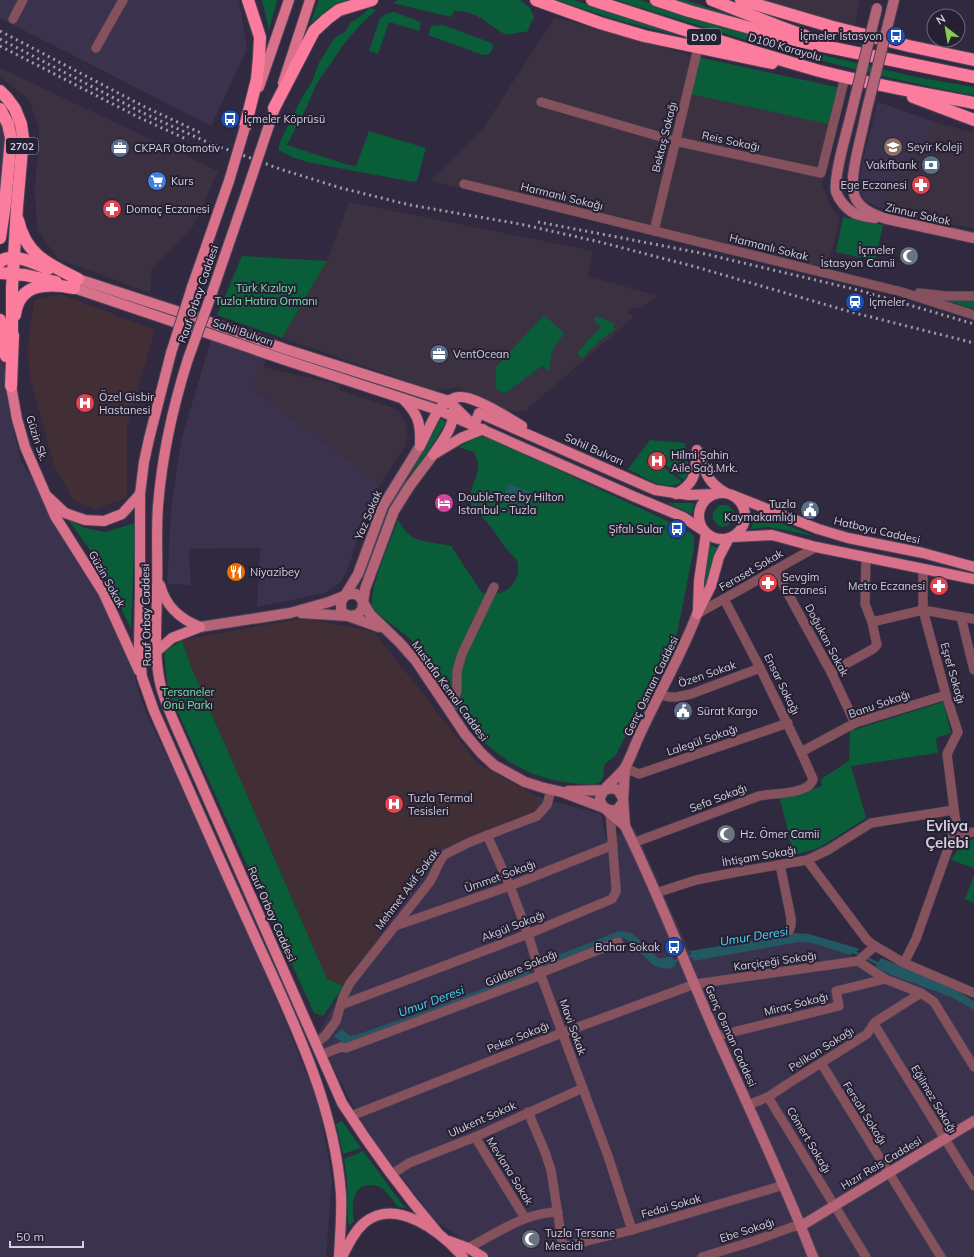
<svg xmlns="http://www.w3.org/2000/svg" width="974" height="1257" font-family="Mulish,sans-serif">
  <rect width="100%" height="100%" fill="#30293f"/>
  <!-- commercial -->
  <g fill="#3c3140">
    <polygon points="763,0 860,0 854,30"/>
    <polygon points="555,17 693,56 837,126 822,183 829,204 840,219 825,276 431,181 484,127"/>
    <polygon points="0,68 218,171 194,225 152,268 150,293 58,259 37,229 35,191 39,127 29,100 0,76"/>
    <polygon points="878,102 935,122 974,133 974,228 933,222 896,213 872,204 861,195 860,187 862,164"/>
    <polygon points="349,202 593,251 588,276 658,296 640,309 632,307 627,312 634,317 525,411 505,412 458,388 436,391 282,338 327,261"/>
    <polygon points="263,367 340,385 339,390 391,407 400,412 405,423 408,435 404,448 380,485 355,465 247,385"/>
  </g>
  <!-- built -->
  <g fill="#3b324e">
    <polygon points="0,0 239,0 247,49 211,126 0,18"/>
    <polygon points="878,102 935,122 880,208 872,204 865,200 861,194 860,187 862,164"/>
    <polygon points="0,103 2,104 13,128 0,222"/>
    <polygon points="0,334 14,433 21,461 47,502 126,642 140,697 147,715 191,805 261,961 319,1105 332,1179 326,1257 0,1257"/>
    <polygon points="211,340 266,358 263,367 247,385 355,465 380,485 363,520 348,569 341,581 333,588 325,593 257,607 260,548 189,549 191,585 167,584 171,511 178,460 182,437"/>
    <polygon points="538,797 601,814 606,840 634,827 694,961 800,942 812,943 850,955 891,975 951,997 974,1010 974,1257 489,1257 437,1222 377,1146 355,1110 322,1046 318,1034 344,986 442,848 536,811"/>
  </g>
  <!-- medical -->
  <g fill="#422f35">
    <polygon points="60,294 155,330 127,426 127,498 95,509 74,501 54,465 31,381 27,353 34,301"/>
    <polygon points="305,618 374,632 478,764 538,797 536,811 442,848 344,986 327,979 190,664 182,640"/>
  </g>
  <!-- green -->
  <g fill="#095d39">
    <polygon points="262,0 277,0 269,30"/>
    <path d="M319,0h29c-16,5 -26,13 -38,24z"/>
    <path d="M398,0h122l10,8 4,9 -7,15c-8,-1 -13,4 -22,2 -6,-2 -10,-7 -16,-10 -9,-8 -23,-14 -35,-13l-3,6 -58,-14z"/>
    <polygon points="556,0 574,0 683,37 617,20"/>
    <path d="M617,0h23l129,40 58,16 89,21 58,10v8c-22,-4 -44,-8 -65,-13 -99,-22 -196,-51 -292,-82z"/>
    <polygon points="675,0 685,0 725,13 729,18"/>
    <polygon points="370,8 376,10 360,25 344,44 317,83 307,106 287,145 345,164 356,166 369,131 426,148 417,181 413,182 307,162 292,157 279,150 279,146 281,140 302,97 311,84 319,63 331,43 337,36 345,32 351,22 357,19"/>
    <polygon points="394,12 421,22 419,31 389,22 378,54 369,51 380,18 388,13"/>
    <polygon points="443,25 489,42 493,45 492,51 487,55 483,55 428,35 431,26"/>
    <polygon points="693,56 846,89 837,126 686,93"/>
    <polygon points="843,217 883,225 875,261 836,252"/>
    <polygon points="242,256 327,261 282,338 217,315"/>
    <polygon points="974,299 974,309 947,301"/>
    <path d="M544,315l19,17c0,7 -7,10 -10,17 -3,7 -2,15 -5,22l-6,-5 -38,28 -8,-6v-21z"/>
    <polygon points="596,316 614,323 613,327 616,329 603,338 582,358 577,353 601,326 594,320"/>
    <path d="M440,418l6,4c-11,20 -24,39 -39,57l16,-27z"/>
    <path d="M480,436l12,3 195,91 7,6v12l-17,86 -61,121 -12,10c0,18 -3,20 -21,19 -68,-3 -107,-42 -141,-96 -10,-16 -19,-33 -31,-48 -7,-8 -37,-27 -39,-34 -3,-17 19,-67 26,-86 3,4 6,10 9,13 12,11 30,9 44,13l31,47c5,1 12,2 17,0 15,-4 22,-18 18,-33 -15,-13 -23,-33 -38,-46 -4,-4 -10,-8 -9,-15 1,-20 15,-26 4,-47l-16,-5z"/>
    <path d="M650,440l35,3c1,12 7,27 -1,37l-18,-15 -2,2 18,15c-17,11 -39,-6 -54,-13z"/>
    <polygon points="667,503 694,503 692,514"/>
    <path d="M719,505h9l6,7c1,8 -3,14 -12,15 -7,-2 -10,-7 -9,-15z"/>
    <polygon points="754,512 814,536 768,527 751,529 754,518"/>
    <polygon points="68,519 85,528 105,532 135,523 131,629 102,567"/>
    <polygon points="710,545 719,548 714,555 705,586 703,586"/>
    <polygon points="182,640 190,664 327,979 344,986 323,1016 314,1013 168,690 164,652"/>
    <polygon points="943,702 951,733 936,738 938,753 851,766 866,818 819,848 794,855 780,799 822,786 821,779 849,761 850,731"/>
    <polygon points="974,839 974,868 951,860 963,842"/>
    <polygon points="974,875 974,903 965,899"/>
    <polygon points="342,1121 361,1148 343,1154 336,1124"/>
    <path d="M363,1151l42,57 -7,-1c-5,-6 -9,-13 -14,-17 -4,-4 -10,-5 -15,-5 -18,1 -17,24 -15,36l-4,4 -2,-3 -1,-41 -3,-22z"/>
  </g>
  <!-- water -->
  <g fill="#235863">
    <polygon points="508,484 532,492 528,502 505,494"/>
    <polygon points="619,931 632,933 659,959 672,956 676,966 667,969 654,966 629,941 623,938 544,969 541,962"/>
    <polygon points="795,933 809,934 860,949 850,955 812,943 800,942 694,961 690,951"/>
    <polygon points="881,958 953,988 974,1001 974,1010 951,997 891,975 875,967"/>
    <polygon points="529,971 532,978 345,1044 334,1036 342,1029 350,1036 356,1035 425,1011"/>
  </g>
  <g fill="none" stroke-linecap="round" stroke-linejoin="round">
    <!-- stream -->
    <g stroke="#235863" stroke-width="3">
      <polyline points="852,951 881,965"/>
      <polyline points="672,962 695,955"/>
    </g>
    <defs>
      <g id="street">
        <polyline points="13,19 23,0"/>
        <polyline points="96,48 123,0"/>
        <polyline points="541,102 675,141 821,173 845,77"/>
        <polyline points="464,184 902,292 974,315"/>
        <polyline points="654,231 698,48"/>
        <polyline points="919,293 947,296 974,296"/>
        <polyline points="775,570 831,672 855,723"/>
        <polyline points="697,614 816,547"/>
        <polyline points="961,617 974,670"/>
        <polyline points="872,622 923,610 974,619"/>
        <polyline points="831,672 873,649 877,645 872,622 865,604 866,558"/>
        <polyline points="660,695 670,697 676,697 691,694 760,668"/>
        <polyline points="452,706 457,691 457,671 462,654 494,587"/>
        <polyline points="801,752 855,723 946,695"/>
        <polyline points="625,768 639,774 788,723"/>
        <polyline points="487,835 510,886 528,934 540,973 608,1156 632,1230"/>
        <polyline points="953,835 974,832"/>
        <path d="M633,843l126,-47c13,-3 50,-1 54,-17l-12,-27 -41,-84 -36,-69"/>
        <polyline points="807,860 867,940 875,946"/>
        <polyline points="780,865 791,918 791,925 789,931"/>
        <polyline points="656,893 696,880 737,872 807,860 828,850 871,823 954,810"/>
        <polyline points="395,926 510,886 613,845"/>
        <polyline points="858,961 885,979 921,993 934,1002 974,1067"/>
        <polyline points="858,961 875,946 904,963 974,993"/>
        <polyline points="904,963 916,939 953,835 956,824 947,754 958,732 946,695 923,610 923,570"/>
        <polyline points="341,1005 528,934 612,899 616,892 616,888 610,813"/>
        <polyline points="874,1024 974,1186"/>
        <polyline points="717,1036 839,1006 836,991 885,979"/>
        <polyline points="316,1043 325,1036 336,1021 343,997 350,983 429,883 433,876 439,863 444,855 470,842 537,816 547,805 551,790"/>
        <polyline points="321,1055 341,1047 346,1048 536,977 540,973 618,942"/>
        <polyline points="821,1063 941,1257"/>
        <polyline points="768,1097 866,1257"/>
        <polyline points="748,1105 768,1097 786,1085 867,1034 875,1022 921,993"/>
        <polyline points="528,1112 545,1152 551,1170 563,1247 632,1230 784,1185"/>
        <polyline points="351,1116 562,1033 695,984 858,961"/>
        <polyline points="475,1137 525,1218"/>
        <polyline points="392,1174 409,1163 475,1137 583,1088"/>
        <path d="M468,1248c29,-15 58,-36 90,-36"/>
        <polyline points="702,1257 754,1241 792,1227 801,1226"/>
      </g>
      <g id="secondary">
        <polyline points="891,12 894,0"/>
        <path d="M852,110c-4,18 -19,66 -16,82 3,8 10,17 18,21 6,3 14,4 21,5"/>
        <path d="M866,113c-3,15 -7,30 -10,45 -7,34 -6,50 31,61l87,19"/>
        <polyline points="420,446 383,506 358,574 341,602 341,609 342,612 348,616 357,615 362,610 365,589 394,511 409,487 433,455"/>
        <polyline points="301,613 348,616 379,627"/>
        <polyline points="200,627 290,613 329,602 349,594 356,594 360,597 370,614 399,642 416,661 465,734 481,753 494,765 525,782 544,788 562,792 612,811 618,809 623,802 625,768"/>
        <path d="M568,791l37,-1 7,-2 6,2 5,8 2,28c-6,-6 -24,-18 -25,-26 0,-12 21,-24 26,-34 6,-12 10,-24 16,-36 18,-39 40,-76 55,-116"/>
        <path d="M625,826c34,69 61,141 92,211 33,73 67,145 96,220"/>
        <polyline points="801,1226 974,1121"/>
      </g>
      <g id="primary">
        <polyline points="283,83 310,0"/>
        <polyline points="259,87 289,0"/>
        <polyline points="266,134 277,102"/>
        <polyline points="78,279 198,318 285,349 436,397 449,401 474,426 479,413 655,490 689,495 715,494"/>
        <polyline points="192,287 229,181"/>
        <polyline points="74,288 195,329 282,359 438,410 635,497 683,517 704,531"/>
        <polyline points="213,290 248,188"/>
        <path d="M171,353l-22,86 -5,23 -4,32v99l-1,53 3,31 12,34c32,72 63,143 96,215 38,85 84,173 91,268 1,21 -1,42 -2,63"/>
        <path d="M188,359c-15,47 -26,97 -30,147 -2,27 0,55 -1,82 0,33 -4,67 4,99 5,18 13,35 20,51l161,365c29,45 61,89 96,130"/>
        <polyline points="11,386 17,419 25,447 55,516 103,592 139,671"/>
        <path d="M403,399c14,14 18,23 17,44"/>
        <path d="M420,446c6,-11 11,-24 18,-35 5,-7 15,-15 23,-14 15,0 48,21 61,29"/>
        <path d="M697,450c8,20 9,32 29,43"/>
        <polyline points="436,453 461,438 483,429"/>
        <path d="M433,455c8,-12 22,-29 20,-44"/>
        <circle cx="722" cy="516" r="23"/>
        <path d="M676,494c20,-11 19,-21 21,-42"/>
        <polyline points="732,495 818,529 848,538 923,553 974,567"/>
        <polyline points="48,497 65,513 85,520 104,521 122,514 140,494"/>
        <polyline points="733,537 772,535 816,547 974,579"/>
        <path d="M160,585c6,22 20,34 40,42"/>
        <polyline points="698,610 699,581 706,533"/>
        <polyline points="697,614 711,586 719,557 729,538"/>
        <polyline points="157,651 172,638 200,627"/>
        <polyline points="449,1241 468,1248 483,1257"/>
        <path d="M342,1257c6,-12 12,-25 22,-34 32,-27 78,10 99,34"/>
      </g>
      <g id="highway">
        <polyline points="536,0 600,23 644,36 772,63"/>
        <path d="M592,0c75,24 149,49 224,70 52,14 105,23 158,33"/>
        <polyline points="656,0 689,11 794,40 974,77"/>
        <polyline points="712,0 778,26 805,36"/>
        <polyline points="741,0 833,27 909,46 974,60"/>
        <polyline points="0,91 7,98 15,109 21,124 23,138 17,207 12,288 12,342"/>
        <polyline points="913,97 974,120"/>
        <polyline points="274,108 314,31 327,19 339,10 372,0"/>
        <polyline points="0,109 8,124 11,138 5,204 0,238"/>
        <polyline points="245,127 257,79 259,57 260,37 248,0"/>
        <path d="M18,220c8,35 30,44 60,59"/>
        <path d="M0,262c11,-11 36,2 48,7"/>
        <polyline points="0,273 25,275 56,282"/>
        <path d="M15,315c4,-33 34,-32 59,-27"/>
        <polyline points="0,320 6,356"/>
        <polyline points="11,386 13,335"/>
      </g>
    </defs>
    <!-- street casing -->
    <use href="#street" stroke="#4a4458" stroke-width="10"/>
    <!-- secondary casing -->
    <use href="#secondary" stroke="#4a4458" stroke-width="12"/>
    <!-- primary casing -->
    <use href="#primary" stroke="#4a4458" stroke-width="12"/>
    <!-- highway casing -->
    <use href="#highway" stroke="#4a4458" stroke-width="14"/>
    <!-- street -->
    <use href="#street" stroke="#85515c" stroke-width="9"/>
    <!-- secondary -->
    <use href="#secondary" stroke="#b56376" stroke-width="10"/>
    <!-- primary -->
    <use href="#primary" stroke="#da718a" stroke-width="10"/>
    <!-- highway -->
    <use href="#highway" stroke="#fb7c9c" stroke-width="12"/>
    <!-- rail -->
    <g stroke="#a09bab" stroke-width="3" stroke-dasharray="2 4" stroke-linecap="butt">
      <polyline points="0,31 145,107 201,133"/>
      <polyline points="0,39 143,113 207,142 280,169 341,188 410,205 520,224 600,242 696,267 851,312 974,343"/>
      <polyline points="0,46 140,118 188,140"/>
      <polyline points="538,222 701,253 858,290 974,324"/>
    </g>
    <defs>
      <g id="secondary-bridge">
        <polyline points="852,110 877,8"/>
        <polyline points="866,113 891,12"/>
      </g>
      <g id="primary-bridge">
        <polyline points="229,181 245,127"/>
        <polyline points="248,188 266,134"/>
        <polyline points="171,353 192,287"/>
        <polyline points="188,359 213,290"/>
      </g>
    </defs>
    <!-- secondary-bridge casing -->
    <use href="#secondary-bridge" stroke="#4a4458" stroke-width="12" stroke-linecap="butt"/>
    <!-- primary-bridge casing -->
    <use href="#primary-bridge" stroke="#4a4458" stroke-width="12" stroke-linecap="butt"/>
    <!-- secondary-bridge -->
    <use href="#secondary-bridge" stroke="#b56376" stroke-width="10"/>
    <!-- primary-bridge -->
    <use href="#primary-bridge" stroke="#da718a" stroke-width="10"/>
  </g>
  <!-- icons -->
  <defs>
    <symbol id="bus-disc" viewBox="-11 -11 22 22"><circle r="9.5" fill="#1a4fb4" stroke="#262034"/><path d="M-5-6H5V4H4V6H2V4H-2V6H-4V4H-5ZM-3.5-4V0h7V-4ZM-3.5 1.2v1.5H-2V1.2ZM2 1.2v1.5H3.5V1.2Z" fill="#fff"/></symbol>
    <symbol id="school-disc" viewBox="-11 -11 22 22"><circle r="9.5" fill="#8d6e63" stroke="#262034"/><path d="M0-5L7-2L0 1L-7-2ZM-4 1L0 2.5L4 1V4Q0 6-4 4Z" fill="#fff"/></symbol>
    <symbol id="office-disc" viewBox="-11 -11 22 22"><circle r="9.5" fill="#5c6f8a" stroke="#262034"/><path d="M-6-3h4V-5.5h4V-3h4V5H-6ZM-1-4.5V-3h2v-1.5ZM-6 0V1H6V0Z" fill="#fff"/></symbol>
    <symbol id="bank-disc" viewBox="-11 -11 22 22"><circle r="9.5" fill="#5c6f8a" stroke="#262034"/><path d="M-6-4H6V4H-6ZM0-2.3a2.3 2.3 0 1 0 0 4.6a2.3 2.3 0 1 0 0-4.6Z" fill="#fff"/></symbol>
    <symbol id="supermarket-disc" viewBox="-11 -11 22 22"><circle r="9.5" fill="#3f7fe0" stroke="#262034"/><path d="M-6-5.5h2.5l.6 2H6L4.5 2H-2.5L-4.4-4H-6ZM-1.5 3.2a1.3 1.3 0 1 0 .1 0ZM3 3.2a1.3 1.3 0 1 0 .1 0Z" fill="#fff"/></symbol>
    <symbol id="pharmacy-disc" viewBox="-11 -11 22 22"><circle r="9.5" fill="#e0444e" stroke="#262034"/><path d="M-2-6h4v4h4v4h-4v4h-4v-4h-4v-4h4Z" fill="#fff"/></symbol>
    <symbol id="mosque-disc" viewBox="-11 -11 22 22"><circle r="9.5" fill="#6b7280" stroke="#262034"/><path d="M3.5-4.9A6 6 0 1 0 3.5 4.9A5 5 0 1 1 3.5-4.9Z" fill="#fff"/></symbol>
    <symbol id="station-disc" viewBox="-11 -11 22 22"><circle r="9.5" fill="#1a4fb4" stroke="#262034"/><path d="M-3-6H3Q5-6 5-4V2Q5 4 3 4L4.5 6H3L1.5 4h-3L-3 6H-4.5L-3 4Q-5 4-5 2V-4Q-5-6-3-6ZM-3.5-4v3h7v-3ZM-3.5 1v1.5H-2V1ZM2 1v1.5H3.5V1Z" fill="#fff"/></symbol>
    <symbol id="hospital-disc" viewBox="-11 -11 22 22"><circle r="9.5" fill="#e0444e" stroke="#262034"/><path d="M-5-5h3v3.5h4V-5h3V5h-3V1.5h-4V5h-3Z" fill="#fff"/></symbol>
    <symbol id="hotel-disc" viewBox="-11 -11 22 22"><circle r="9.5" fill="#d1479c" stroke="#262034"/><path d="M-6-4.5h1.5V1H6V5H4.5V3h-9V5H-6ZM-4 0a1.8 1.8 0 1 1 3.6 0ZM.5 0V-2.5h3Q6-2.5 6 0Z" fill="#fff"/></symbol>
    <symbol id="civic-disc" viewBox="-11 -11 22 22"><circle r="9.5" fill="#5c6f8a" stroke="#262034"/><path d="M-.6-6.5H3V-4.5H.6V-3L4-1V1h2V6H-6V1h2V-1L-.6-3ZM-1.2 2.5V6h2.4V2.5Z" fill="#fff"/></symbol>
    <symbol id="restaurant-disc" viewBox="-11 -11 22 22"><circle r="9.5" fill="#e8710a" stroke="#262034"/><path d="M-5-6h1v4h1v-4h1v4h1v-4h1v5L-1.5 .5V6h-2V.5L-5-1ZM5-6V6H3V1.5H1.5Q1.5-4 5-6Z" fill="#fff"/></symbol>
  </defs>
  <g fill-rule="evenodd">
    <use href="#bus-disc" x="885" y="25" width="22" height="22"/>
    <use href="#bus-disc" x="219" y="108" width="22" height="22"/>
    <use href="#school-disc" x="882" y="136" width="22" height="22"/>
    <use href="#office-disc" x="109" y="137" width="22" height="22"/>
    <use href="#bank-disc" x="920" y="154" width="22" height="22"/>
    <use href="#supermarket-disc" x="146" y="170" width="22" height="22"/>
    <use href="#pharmacy-disc" x="910" y="174" width="22" height="22"/>
    <use href="#pharmacy-disc" x="101" y="198" width="22" height="22"/>
    <use href="#mosque-disc" x="898" y="245" width="22" height="22"/>
    <use href="#station-disc" x="844" y="291" width="22" height="22"/>
    <use href="#office-disc" x="428" y="343" width="22" height="22"/>
    <use href="#hospital-disc" x="74" y="392" width="22" height="22"/>
    <use href="#hospital-disc" x="646" y="450" width="22" height="22"/>
    <use href="#hotel-disc" x="433" y="492" width="22" height="22"/>
    <use href="#civic-disc" x="799" y="499" width="22" height="22"/>
    <use href="#bus-disc" x="666" y="518" width="22" height="22"/>
    <use href="#restaurant-disc" x="225" y="561" width="22" height="22"/>
    <use href="#pharmacy-disc" x="757" y="572" width="22" height="22"/>
    <use href="#pharmacy-disc" x="928" y="575" width="22" height="22"/>
    <use href="#civic-disc" x="672" y="700" width="22" height="22"/>
    <use href="#hospital-disc" x="383" y="793" width="22" height="22"/>
    <use href="#mosque-disc" x="715" y="823" width="22" height="22"/>
    <use href="#bus-disc" x="663" y="936" width="22" height="22"/>
    <use href="#mosque-disc" x="520" y="1228" width="22" height="22"/>
  </g>
  <g text-anchor="middle" dominant-baseline="central" stroke-width="4" stroke-linejoin="round" paint-order="stroke">
    <!-- shield labels -->
    <g fill="#262034" stroke="#9f9aaa" stroke-width="1">
      <rect x="687" y="29" width="34" height="16" rx="3"/>
      <rect x="6" y="138" width="32" height="16" rx="3"/>
    </g>
    <g font-size="10" font-weight="bold" fill="#d3cfdd">
      <text x="704" y="37">D100</text>
      <text x="22" y="146">2702</text>
    </g>
    <!-- poi labels -->
    <g font-size="11" fill="#d3cfdd" stroke="#262034" text-anchor="start">
      <text x="882" y="36" text-anchor="end">İçmeler İstasyon</text>
      <text x="244" y="119">İçmeler Köprüsü</text>
      <text x="907" y="147">Seyir Koleji</text>
      <text x="134" y="148">CKPAR Otomotiv</text>
      <text x="917" y="165" text-anchor="end">Vakıfbank</text>
      <text x="171" y="181">Kurs</text>
      <text x="907" y="185" text-anchor="end">Ege Eczanesi</text>
      <text x="126" y="209">Domaç Eczanesi</text>
      <text x="895" y="250" text-anchor="end">İçmeler<tspan x="895" dy="13">İstasyon Camii</tspan></text>
      <text x="869" y="302">İçmeler</text>
      <text x="453" y="354">VentOcean</text>
      <text x="99" y="397">Özel Gisbir<tspan x="99" dy="13">Hastanesi</tspan></text>
      <text x="671" y="455">Hilmi Şahin<tspan x="671" dy="13">Aile Sağ.Mrk.</tspan></text>
      <text x="458" y="497">DoubleTree by Hilton<tspan x="458" dy="13">Istanbul - Tuzla</tspan></text>
      <text x="796" y="504" text-anchor="end">Tuzla<tspan x="796" dy="13">Kaymakamlığı</tspan></text>
      <text x="663" y="529" text-anchor="end">Şifalı Sular</text>
      <text x="250" y="572">Niyazibey</text>
      <text x="782" y="577">Sevgim<tspan x="782" dy="13">Eczanesi</tspan></text>
      <text x="925" y="586" text-anchor="end">Metro Eczanesi</text>
      <text x="697" y="711">Sürat Kargo</text>
      <text x="408" y="798">Tuzla Termal<tspan x="408" dy="13">Tesisleri</tspan></text>
      <text x="740" y="834">Hz. Ömer Camii</text>
      <text x="660" y="947" text-anchor="end">Bahar Sokak</text>
      <text x="545" y="1233">Tuzla Tersane<tspan x="545" dy="13">Mescidi</tspan></text>
    </g>
    <!-- street labels -->
    <g font-size="11" fill="#d3cfdd" stroke="#262034">
      <text transform="translate(785 47) rotate(16)">D100 Karayolu</text>
      <text transform="translate(664 137) rotate(-76)">Bektaş Sokağı</text>
      <text transform="translate(731 141) rotate(12)">Reis Sokağı</text>
      <text transform="translate(562 196) rotate(14)">Harmanlı Sokağı</text>
      <text transform="translate(918 214) rotate(13)">Zinnur Sokak</text>
      <text transform="translate(769 247) rotate(14)">Harmanlı Sokak</text>
      <text transform="translate(198 294) rotate(-71)">Rauf Orbay Caddesi</text>
      <text transform="translate(243 332) rotate(19)">Sahil Bulvarı</text>
      <text transform="translate(37 438) rotate(72)">Güzin Sk.</text>
      <text transform="translate(594 449) rotate(24)">Sahil Bulvarı</text>
      <text transform="translate(368 515) rotate(-67)">Yaz Sokak</text>
      <text transform="translate(877 530) rotate(13)">Hatboyu Caddesi</text>
      <text transform="translate(751 570) rotate(-30)">Feraset Sokak</text>
      <text transform="translate(107 579) rotate(61)">Güzin Sokak</text>
      <text transform="translate(146 615) rotate(-91)">Rauf Orbay Caddesi</text>
      <text transform="translate(827 640) rotate(62)">Doğukan Sokak</text>
      <text transform="translate(953 673) rotate(74)">Eşref Sokağı</text>
      <text transform="translate(707 674) rotate(-19)">Özen Sokak</text>
      <text transform="translate(782 684) rotate(64)">Ensar Sokağı</text>
      <text transform="translate(651 686) rotate(-64)">Genç Osman Caddesi</text>
      <text transform="translate(450 691) rotate(54)">Mustafa Kemal Caddesi</text>
      <text transform="translate(879 704) rotate(-19)">Banu Sokağı</text>
      <text transform="translate(702 740) rotate(-19)">Lalegül Sokağı</text>
      <text transform="translate(718 798) rotate(-21)">Sefa Sokağı</text>
      <text transform="translate(759 856) rotate(-10)">İhtişam Sokağı</text>
      <text transform="translate(500 876) rotate(-20)">Ümmet Sokağı</text>
      <text transform="translate(407 889) rotate(-53)">Mehmet Akif Sokak</text>
      <text transform="translate(272 914) rotate(66)">Rauf Orbay Caddesi</text>
      <text transform="translate(513 926) rotate(-21)">Akgül Sokağı</text>
      <text transform="translate(775 961) rotate(-8)">Karçiçeği Sokağı</text>
      <text transform="translate(521 968) rotate(-23)">Güldere Sokağı</text>
      <text transform="translate(796 1004) rotate(-14)">Miraç Sokağı</text>
      <text transform="translate(573 1027) rotate(70)">Mavi Sokak</text>
      <text transform="translate(731 1036) rotate(66)">Genç Osman Caddesi</text>
      <text transform="translate(518 1037) rotate(-22)">Peker Sokağı</text>
      <text transform="translate(821 1049) rotate(-32)">Pelikan Sokağı</text>
      <text transform="translate(934 1099) rotate(59)">Eğilmez Sokağı</text>
      <text transform="translate(865 1113) rotate(58)">Fersah Sokağı</text>
      <text transform="translate(482 1119) rotate(-24)">Ulukent Sokak</text>
      <text transform="translate(809 1140) rotate(59)">Cömert Sokağı</text>
      <text transform="translate(881 1163) rotate(-31)">Hızır Reis Caddesi</text>
      <text transform="translate(510 1171) rotate(58)">Mevlana Sokak</text>
      <text transform="translate(671 1206) rotate(-16)">Fedai Sokak</text>
      <text transform="translate(747 1230) rotate(-18)">Ebe Sokağı</text>
    </g>
    <!-- park labels -->
    <g font-size="11" fill="#7be2a9" stroke="#262034">
      <text x="266" y="288">Türk Kızılayı<tspan x="266" dy="13">Tuzla Hatıra Ormanı</tspan></text>
      <text x="188" y="692">Tersaneler<tspan x="188" dy="13">Önü Parkı</tspan></text>
    </g>
    <!-- water labels -->
    <g font-size="12" font-style="italic" fill="#46d8f5" stroke="#262034">
      <text transform="translate(754 936) rotate(-9)">Umur Deresi</text>
      <text transform="translate(431 1001) rotate(-20)">Umur Deresi</text>
    </g>
    <!-- district labels -->
    <g font-size="15" font-weight="bold" fill="#d3cfdd" stroke="#262034">
      <text x="947" y="825">Evliya<tspan x="947" dy="17">Çelebi</tspan></text>
    </g>
  </g>
  <!-- north arrow -->
  <g transform="translate(946 28) rotate(329)"><circle r="19" fill="#262034" stroke="#6b6678"/>
  <path d="M0-3L7 15L0 10L-7 15Z" fill="#85cf4c"/>
  <text y="-6" font-size="11" font-weight="bold" text-anchor="middle" fill="#d3cfdd">N</text>
  </g>
  <!-- scale -->
  <path d="M10 1241v6h73v-6" fill="none" stroke="#d3cfdd" stroke-width="2"/>
  <text x="16" y="1241" font-size="12" fill="#d3cfdd" stroke="#262034" stroke-width="3" paint-order="stroke">50 m</text>
</svg>
